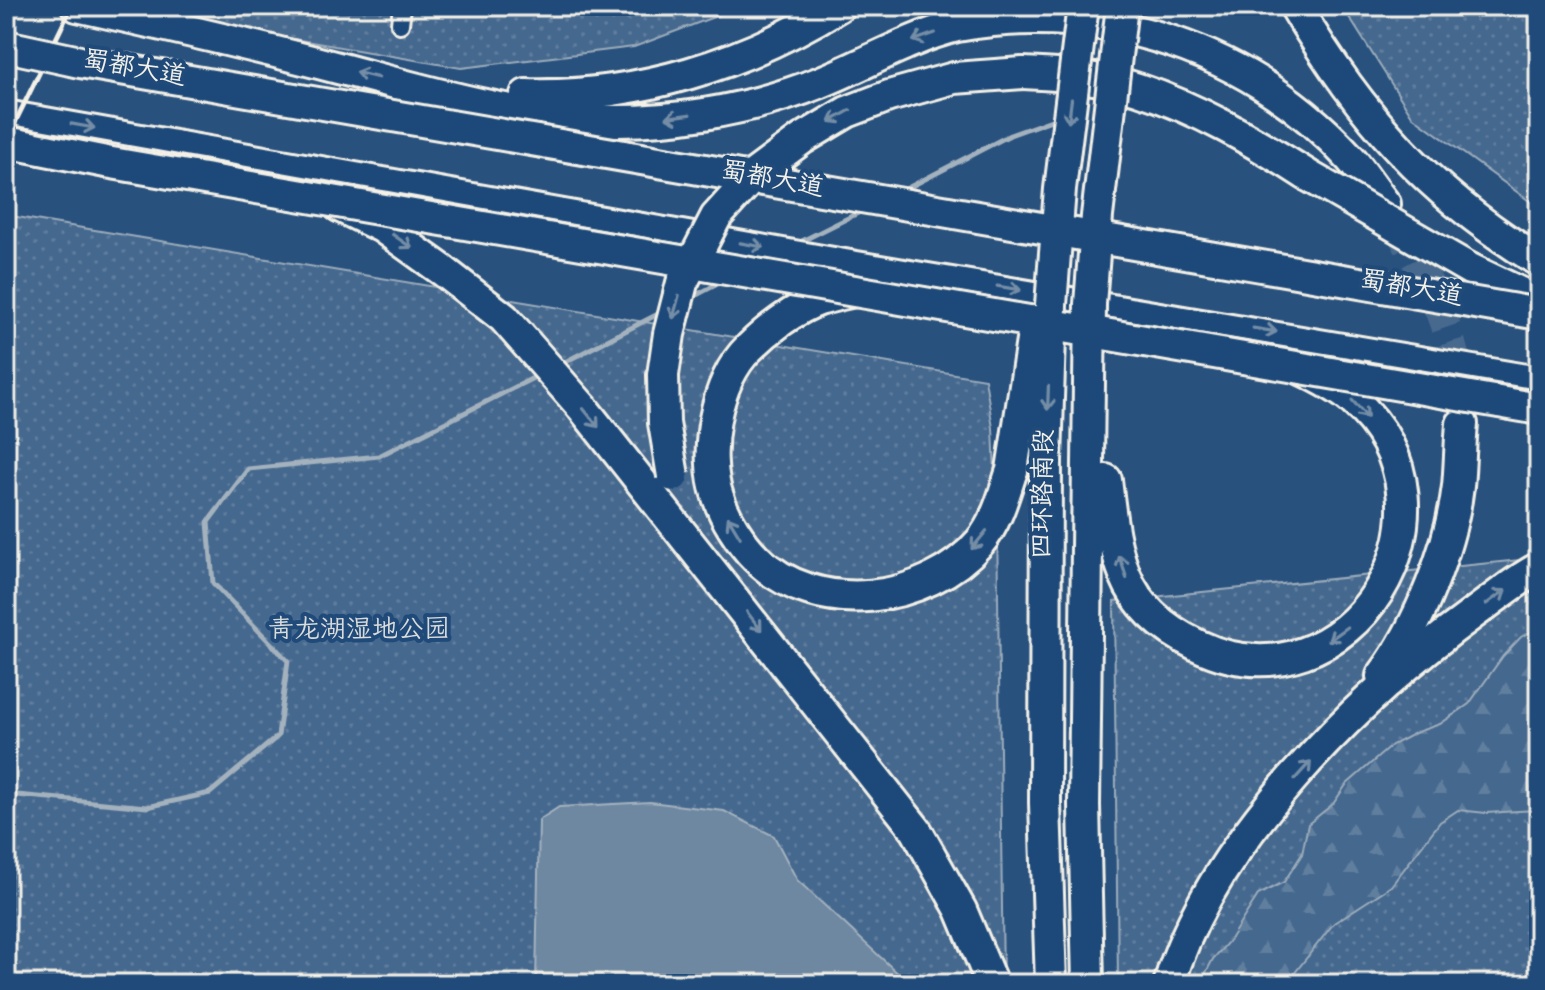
<svg xmlns="http://www.w3.org/2000/svg" width="1545" height="990" font-family="'Gochi Hand','LXGW WenKai TC',sans-serif">
  <defs>
    <pattern id="grass-dots" width="8" height="8" patternUnits="userSpaceOnUse" patternTransform="scale(2)"><rect width="8" height="8" fill="#45688e"/><path d="M2 2h.1M6 6h.1" fill="none" stroke="#607e9e" stroke-width="1.8" stroke-linecap="round"/></pattern>
    <pattern id="forest-firs" width="22" height="20" patternUnits="userSpaceOnUse" patternTransform="scale(2)"><rect width="22" height="20" fill="#45688e"/><path d="M5 1l3.5 6h-7zM16 11l3.5 6h-7z" fill="#607e9e"/></pattern>
  </defs>
  <rect width="100%" height="100%" fill="#28517e"/>
  <filter id="ink" filterUnits="userSpaceOnUse"><feTurbulence type="fractalNoise" baseFrequency=".0125" numOctaves="2"/><feDisplacementMap in="SourceGraphic" scale="16" xChannelSelector="R" yChannelSelector="G"/><feConvolveMatrix kernelMatrix="1 2 1 2 8 2 1 2 1" color-interpolation-filters="sRGB"/></filter>
  <g filter="url(#ink)">
    <!-- grass -->
    <g fill="url(#grass-dots)" stroke="#9cacbb" stroke-width="2">
      <polygon points="134,6 743,6 634,47 461,68 237,29"/>
      <polygon points="1342,6 1539,6 1539,208 1412,116"/>
      <polygon points="11,216 985,379 993,428 997,519 1003,984 6,984 6,226"/>
      <polygon points="1539,558 1539,984 1118,984 1114,601"/>
    </g>
    <!-- forest -->
    <polygon fill="url(#forest-firs)" stroke="#9cacbb" stroke-width="2" points="1539,627 1537,810 1486,813 1458,810 1440,822 1391,886 1334,923 1286,984 1200,984 1213,959 1229,941 1258,895 1284,882 1302,854 1308,824 1333,804 1346,785 1392,745 1417,732 1440,724 1469,704 1503,656 1521,637"/>
    <!-- water -->
    <polygon fill="#6e88a2" stroke="#a4b2be" stroke-width="2" points="650,802 724,811 774,836 797,880 902,977 905,984 536,984 539,820 559,807"/>
    <g fill="none" stroke-linecap="round" stroke-linejoin="round">
      <!-- stream -->
      <g stroke="#a4b2be" stroke-width="5">
        <polyline points="900,192 1010,135 1057,118"/>
        <polyline points="796,244 866,209"/>
        <polyline points="689,299 723,281"/>
        <polyline points="557,366 662,312"/>
        <polyline points="6,794 147,807 210,793 278,736 288,661 213,583 208,522 248,469 379,456 541,374"/>
      </g>
      <!-- highway-tunnel -->
      <path stroke="#47698e" stroke-width="30" stroke-dasharray="30 15" stroke-linecap="butt" d="M1394,220c27,46 52,95 63,148 3,16 3,34 4,50"/>
      <defs>
        <polyline id="street" points="400,24 402,6"/>
        <polyline id="secondary" points="6,112 845,261 1539,378"/>
        <g id="highway">
          <path d="M77,6c87,19 174,39 261,62 81,21 164,46 248,52 77,5 163,-9 235,-38 45,-18 88,-44 136,-56 147,-26 294,23 394,133 12,14 22,30 34,45"/>
          <path d="M1295,6c65,110 134,188 244,255"/>
          <path d="M1023,73c39,2 78,4 115,16 61,20 116,52 169,86"/>
          <path d="M526,95c111,3 219,-31 313,-89"/>
          <polyline points="339,206 382,227 442,270 504,318 582,407 916,830 961,910 992,984"/>
          <polyline points="1470,269 1539,302"/>
          <path d="M860,290c-14,3 -28,6 -41,10 -25,9 -52,30 -70,48 -34,32 -46,106 -31,149 7,21 22,45 38,61 60,60 171,46 224,-16 17,-20 24,-48 32,-72"/>
          <polyline points="1046,461 1045,803 1051,984"/>
          <polyline points="1088,463 1084,805 1088,984"/>
          <path d="M1106,480c4,31 7,65 19,95 13,33 41,55 72,70 153,73 280,-136 156,-245 -15,-13 -35,-23 -52,-31"/>
          <path d="M1382,676c36,-48 69,-129 76,-190 2,-20 2,-41 4,-62"/>
          <path d="M1169,984c42,-142 187,-285 305,-371 21,-15 42,-33 65,-45"/>
        </g>
      </defs>
      <!-- street casing -->
      <use href="#street" stroke="#f4f1e8" stroke-width="22"/>
      <!-- secondary casing -->
      <use href="#secondary" stroke="#f4f1e8" stroke-width="28"/>
      <!-- highway casing -->
      <use href="#highway" stroke="#f4f1e8" stroke-width="36"/>
      <!-- street -->
      <use href="#street" stroke="#1f4a7a" stroke-width="16"/>
      <!-- secondary -->
      <use href="#secondary" stroke="#1f4a7a" stroke-width="22"/>
      <!-- highway -->
      <use href="#highway" stroke="#1f4a7a" stroke-width="30"/>
      <!-- rail -->
      <polyline stroke="#f4f1e8" stroke-width="5" points="6,141 72,6"/>
      <defs>
        <g id="highway-bridge">
          <polyline points="6,46 80,62 1539,314"/>
          <polyline points="6,142 106,162 1539,409"/>
          <polyline points="1307,175 1470,269"/>
          <polyline points="1046,461 1051,305 1060,189 1083,6"/>
          <polyline points="1088,463 1090,304 1097,216 1122,6"/>
          <polyline points="1012,470 1035,321"/>
          <polyline points="673,476 664,423 663,375 669,334 682,283 716,217 756,173 802,139 847,112 889,96 954,78 1023,73"/>
        </g>
      </defs>
      <!-- highway-bridge casing -->
      <use href="#highway-bridge" stroke="#f4f1e8" stroke-width="36" stroke-linecap="butt"/>
      <!-- highway-bridge -->
      <use href="#highway-bridge" stroke="#1f4a7a" stroke-width="30"/>
    </g>
    <!-- one-way arrows -->
    <defs><path id="oneway-shaft" d="M-6 0H5M1.5-3L5.5 0L1.5 3" fill="none" stroke-width="1.6" stroke-linecap="round" stroke-linejoin="round" transform="scale(2)"/></defs>
    <g stroke="#748da6">
      <use href="#oneway-shaft" transform="translate(924 37) rotate(161)"/>
      <use href="#oneway-shaft" transform="translate(367 75) rotate(-166)"/>
      <use href="#oneway-shaft" transform="translate(1070 111) rotate(97)"/>
      <use href="#oneway-shaft" transform="translate(678 116) rotate(172)"/>
      <use href="#oneway-shaft" transform="translate(840 116) rotate(151)"/>
      <use href="#oneway-shaft" transform="translate(83 126) rotate(10)"/>
      <use href="#oneway-shaft" transform="translate(402 241) rotate(35)"/>
      <use href="#oneway-shaft" transform="translate(752 245) rotate(10)"/>
      <use href="#oneway-shaft" transform="translate(1009 288) rotate(9)"/>
      <use href="#oneway-shaft" transform="translate(676 307) rotate(105)"/>
      <use href="#oneway-shaft" transform="translate(1265 330) rotate(9)"/>
      <use href="#oneway-shaft" transform="translate(1048 398) rotate(92)"/>
      <use href="#oneway-shaft" transform="translate(1360 409) rotate(48)"/>
      <use href="#oneway-shaft" transform="translate(591 418) rotate(51)"/>
      <use href="#oneway-shaft" transform="translate(734 527) rotate(-121)"/>
      <use href="#oneway-shaft" transform="translate(979 540) rotate(129)"/>
      <use href="#oneway-shaft" transform="translate(1123 567) rotate(-108)"/>
      <use href="#oneway-shaft" transform="translate(1496 597) rotate(-36)"/>
      <use href="#oneway-shaft" transform="translate(754 621) rotate(52)"/>
      <use href="#oneway-shaft" transform="translate(1338 634) rotate(144)"/>
      <use href="#oneway-shaft" transform="translate(1303 770) rotate(-48)"/>
    </g>
  </g>
  <g text-anchor="middle" dominant-baseline="central" stroke-width="8" stroke-linejoin="round" paint-order="stroke">
    <!-- street labels -->
    <g font-size="26" fill="#f4f1e8" stroke="#1f4a7a">
      <text transform="translate(134 71) rotate(10)">蜀都大道</text>
      <text transform="translate(772 182) rotate(10)">蜀都大道</text>
      <text transform="translate(1411 291) rotate(10)">蜀都大道</text>
      <text transform="translate(1046 494) rotate(-89)">四环路南段</text>
    </g>
    <!-- park labels -->
    <g font-size="26" fill="#dadcda" stroke="#1f4a7a">
      <text x="359" y="632">青龙湖湿地公园</text>
    </g>
  </g>
  <!-- margin -->
  <rect width="1545" height="990" fill="none" stroke="#1f4a7a" stroke-width="32"/>
  <rect x="16" y="16" width="1513" height="958" fill="none" stroke="#f4f1e8" stroke-width="3" filter="url(#ink)"/>
</svg>
